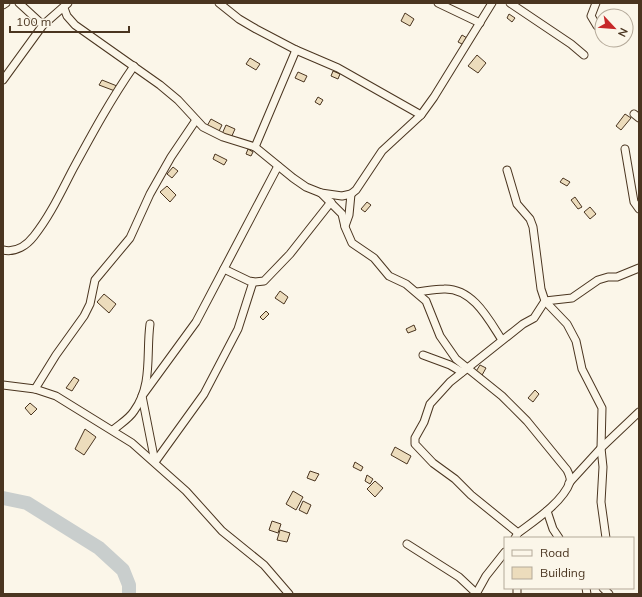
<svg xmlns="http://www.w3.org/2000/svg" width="642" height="597" font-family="Mulish,sans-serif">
  <rect width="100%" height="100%" fill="#fbf6e9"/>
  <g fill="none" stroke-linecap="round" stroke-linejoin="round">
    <!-- river -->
    <polyline stroke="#c9cecd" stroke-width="14" points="3,498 27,503 99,548 123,570 129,585 129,594"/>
  </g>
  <!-- building -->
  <g fill="#ecdcbc" stroke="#4a3520">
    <polygon points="405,13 414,19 410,26 401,21"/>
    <polygon points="509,14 515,18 512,22 507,18"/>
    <polygon points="462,35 467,38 464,45 458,42"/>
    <polygon points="477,55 486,63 478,73 468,66"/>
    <polygon points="250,58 260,64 256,70 246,64"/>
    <polygon points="333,71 340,74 338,79 331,76"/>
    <polygon points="298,72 307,76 304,82 295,78"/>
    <polygon points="102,80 117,86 115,91 99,85"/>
    <polygon points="318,97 323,100 320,105 315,102"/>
    <polygon points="625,114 631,118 621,130 616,126"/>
    <polygon points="211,119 222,125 218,133 207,126"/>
    <polygon points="226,125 235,129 231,138 222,134"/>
    <polygon points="248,149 253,152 251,156 246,154"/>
    <polygon points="215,154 227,160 224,165 213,159"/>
    <polygon points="173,167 178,171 172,178 167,174"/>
    <polygon points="563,178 570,182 567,186 560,182"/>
    <polygon points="167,186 176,195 170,202 160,192"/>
    <polygon points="575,197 582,207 578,209 571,200"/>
    <polygon points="367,202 371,205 365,212 361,209"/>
    <polygon points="590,207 596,214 590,219 584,212"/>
    <polygon points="280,291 288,297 284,304 275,298"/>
    <polygon points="104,294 116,304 109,313 97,302"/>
    <polygon points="266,311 269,314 263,320 260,317"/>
    <polygon points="414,325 416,330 408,333 406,329"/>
    <polygon points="480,365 486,368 481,377 475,373"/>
    <polygon points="74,377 79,380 72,391 66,388"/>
    <polygon points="535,390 539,394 533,402 528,398"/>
    <polygon points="30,403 37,409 31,415 25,408"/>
    <polygon points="85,429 96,437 84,455 75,449"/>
    <polygon points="395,447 411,456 407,464 391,455"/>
    <polygon points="355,462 363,467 361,471 353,467"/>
    <polygon points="310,471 319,474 315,481 307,478"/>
    <polygon points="367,475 373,479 370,484 365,481"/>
    <polygon points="375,481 383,488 375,497 367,489"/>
    <polygon points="293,491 303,497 296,510 286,504"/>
    <polygon points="303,501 311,505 307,514 299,510"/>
    <polygon points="272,521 281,524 278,533 269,530"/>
    <polygon points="280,530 290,533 287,542 277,540"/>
  </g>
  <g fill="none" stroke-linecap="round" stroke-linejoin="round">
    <defs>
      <g id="street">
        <polyline points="19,3 43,25"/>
        <polyline points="219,3 239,19 256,29 296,50 338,68 421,115"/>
        <polyline points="438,3 480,23"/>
        <polyline points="510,3 571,44 584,55"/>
        <polyline points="596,3 591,16 597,26"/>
        <polyline points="3,5 6,3"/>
        <polyline points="64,8 67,16 75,25 160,85 178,100 203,127 223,137 255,147 293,178 306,187 321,193 342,196 351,194 356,190 382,151 421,115 434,97 492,3"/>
        <polyline points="3,80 43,25 68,3"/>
        <polyline points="634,114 639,118"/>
        <polyline points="255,147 296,50"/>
        <polyline points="625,149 634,202 639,209"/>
        <polyline points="507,170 517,204 530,219 533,227 541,289 545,301 567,324 576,341 582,369 602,408 601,448 603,467 601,502 606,538"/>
        <path d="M321,193l21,21 3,13 7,16 22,15 15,18 17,8 20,17 14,35 16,23 46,37 25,25 40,49c2,4 4,8 3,12 -7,20 -36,39 -52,51l-3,5"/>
        <polyline points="345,226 349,215 351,194"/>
        <path d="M3,250c13,3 24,-5 31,-14 16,-20 27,-44 39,-67 19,-35 38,-70 61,-103"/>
        <polyline points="224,269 249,281 255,282 264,281 290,254 331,202"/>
        <path d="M417,292c9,-1 18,-3 27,-3 29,-1 45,31 58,51"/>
        <polyline points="423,355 450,365 462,372"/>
        <polyline points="3,385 35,389 56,396 132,443 186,491 222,531 264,565 289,594"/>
        <polyline points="35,389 56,355 84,316 90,304 95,280 130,238 150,194 171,157 196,120"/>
        <path d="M113,430c7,-6 16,-11 21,-19 19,-26 12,-58 16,-87"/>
        <polyline points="155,462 142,396 196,322 278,166"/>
        <polyline points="155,462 204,394 238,329 253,282"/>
        <polyline points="569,483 601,448 639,412"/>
        <polyline points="547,511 553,529 559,538"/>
        <polyline points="518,533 471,495 455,479 433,463 415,444 415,438 424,422 430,404 450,382 523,324 534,318 545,301 572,298 598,280 608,277 617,277 639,268"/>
        <polyline points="407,544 459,577 476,593"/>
        <polyline points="586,588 587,594"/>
        <polyline points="603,588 609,594"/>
        <polyline points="476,594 486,576 505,552"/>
        <polyline points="517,594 517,588"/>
      </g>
    </defs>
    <!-- street casing -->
    <use href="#street" stroke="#4a3520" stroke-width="9"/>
    <!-- street -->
    <use href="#street" stroke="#fbf6e9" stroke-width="7"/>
  </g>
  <!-- border -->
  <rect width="642" height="597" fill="none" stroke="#4a3520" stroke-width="8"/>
  <!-- legend -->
  <rect x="504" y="537" width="130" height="52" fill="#fbf6e9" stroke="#b4a999"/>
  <rect x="512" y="550" width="20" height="6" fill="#fbf6e9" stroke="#b4a999"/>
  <text x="540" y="557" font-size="12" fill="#4a3520">Road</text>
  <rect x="512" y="567" width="20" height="12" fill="#ecdcbc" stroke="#b4a999"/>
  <text x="540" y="577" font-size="12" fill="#4a3520">Building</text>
  <!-- north arrow -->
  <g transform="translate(614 28) rotate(116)"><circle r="19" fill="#fbf6e9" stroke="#b4a999"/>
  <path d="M0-3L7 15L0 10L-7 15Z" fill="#c62828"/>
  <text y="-6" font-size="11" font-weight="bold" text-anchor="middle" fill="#4a3520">N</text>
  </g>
  <!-- scale -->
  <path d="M10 26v6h119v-6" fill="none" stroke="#4a3520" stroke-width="2"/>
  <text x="16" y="26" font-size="12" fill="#4a3520" stroke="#fbf6e9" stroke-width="3" paint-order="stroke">100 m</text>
</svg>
